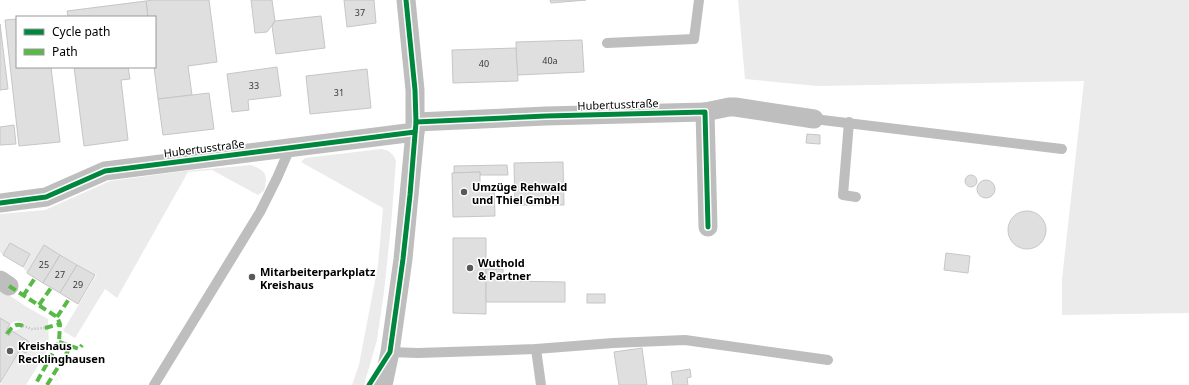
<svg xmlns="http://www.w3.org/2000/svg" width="1189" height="385" font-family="'Noto Sans',sans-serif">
  <rect width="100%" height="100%" fill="#fff"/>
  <!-- green -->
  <g fill="#ebebeb">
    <polygon points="738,0 1189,0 1189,313 1062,315 1062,279 1084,81 818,86 745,79"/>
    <path d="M381,149c8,1 12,4 15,12l-5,64 -7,67 -7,48 -13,45h-12l7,-20 19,-100 5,-57 -82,-46 4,-4z"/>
    <path d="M251,165c16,6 17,10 13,26l-6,4 -46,-25 -24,2 -71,126 -12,-9 -30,49 -12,-7 34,-57 -2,1 -51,-30 -17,28 -4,-6 7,-13 -20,-11 -7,12 -3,-3v-38l45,-4 65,-29 75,-10z"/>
    <polygon points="0,289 25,306 48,319 49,347 26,385 0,385 20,350 12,331 20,329 22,322 16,321 10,324 0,318"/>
  </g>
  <!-- building -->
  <g fill="#dfdfdf" stroke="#c6c6c6">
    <polygon points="153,0 209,0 217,62 188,66 192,95 158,99 154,67 155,17 148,17 146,1"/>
    <polygon points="251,0 272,0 275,21 267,32 255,33"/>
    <polygon points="344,0 374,0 376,23 347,27"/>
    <polygon points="550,0 586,0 551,3"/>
    <polygon points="146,1 148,17 68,17 67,11"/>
    <polygon points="321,16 325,48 276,54 272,26 275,21"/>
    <polygon points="17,19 17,67 51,67 60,142 19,146 5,20"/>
    <polygon points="0,24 8,89 0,90"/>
    <polygon points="582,40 584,72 517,75 516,42"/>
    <polygon points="516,48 518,81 453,83 452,50"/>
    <polygon points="74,67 128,67 130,79 121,80 128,140 84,146"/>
    <polygon points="277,67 281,96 248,100 249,110 232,112 227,74"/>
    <polygon points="367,69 371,108 310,114 306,76"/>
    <polygon points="209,93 214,129 163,135 158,99"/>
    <polygon points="14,125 16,144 0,145 0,127"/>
    <polygon points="807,134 820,135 820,144 806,143"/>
    <polygon points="563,162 564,205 515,205 514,163"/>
    <polygon points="507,165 508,175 480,175 480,172 454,173 454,166"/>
    <polygon points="480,172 480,186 494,186 495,216 453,217 452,173"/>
    <circle cx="971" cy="181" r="6"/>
    <circle cx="986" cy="189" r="9"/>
    <circle cx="1027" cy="230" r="19"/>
    <polygon points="453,238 486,238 486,314 453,313"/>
    <polygon points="10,243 30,254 23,267 3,255"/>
    <polygon points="44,245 60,255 43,283 27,273"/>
    <polygon points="946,253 970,256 968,273 944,270"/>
    <polygon points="60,255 77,265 60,293 43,283"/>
    <polygon points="77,265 95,275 78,304 60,293"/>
    <polygon points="486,269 503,269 503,281 565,282 565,302 486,302"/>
    <rect x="587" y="294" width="18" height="9"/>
    <polygon points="0,318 10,324 5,333 9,336 12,331 28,341 29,346 26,353 20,350 0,383"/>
    <polygon points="642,348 647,385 619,385 614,352"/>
    <polygon points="690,369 691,377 687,378 688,385 673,385 671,372"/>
  </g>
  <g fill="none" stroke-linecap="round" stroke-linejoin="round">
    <!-- path -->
    <polyline stroke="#b9b9b9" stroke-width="2.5" stroke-dasharray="1 2" stroke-linecap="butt" points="23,326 32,329 45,328"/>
    <!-- lane -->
    <g stroke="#bebebe" stroke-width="10">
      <polyline points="607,43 694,39 699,0"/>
      <polyline points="814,119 1062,149"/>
      <polyline points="849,122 843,195 856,197"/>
      <polyline points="536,349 541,385"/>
      <polyline points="390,352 418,353 536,349 613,343 685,340 828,360"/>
      <polyline points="154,385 260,212 277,178 290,148"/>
    </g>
    <!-- street -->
    <g stroke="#bebebe" stroke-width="19">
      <polyline points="705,112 729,107 735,107 814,119"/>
      <polyline points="416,122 546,116 705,112 708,227"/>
      <polyline points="0,203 46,197 105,171 415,132"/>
      <polyline points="0,280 9,286"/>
      <polyline points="383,385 390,352 403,259 415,132 415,90 406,0"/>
    </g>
    <!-- quiet -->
    <g stroke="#58b947" stroke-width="4" stroke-dasharray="8 4" stroke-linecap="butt">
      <polyline points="9,286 57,317 60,324 59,342 35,385"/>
      <polyline points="23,296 35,278"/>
      <polyline points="39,305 51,288"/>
      <polyline points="57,317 69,299"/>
      <polyline points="45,328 60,324"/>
      <path d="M7,334c4,-6 8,-12 16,-8"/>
      <polyline points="59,342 79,349 82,345"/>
      <polyline points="47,385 71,346"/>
    </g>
    <defs>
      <g id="cycleway">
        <polyline points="416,122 546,116 705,112 708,227"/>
        <polyline points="0,203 46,197 105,171 415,132"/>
        <polyline points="369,385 390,352 403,259 410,195 416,122 415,90 406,0"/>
      </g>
    </defs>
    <!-- cycleway casing -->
    <use href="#cycleway" stroke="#fff" stroke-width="8"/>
    <!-- cycleway -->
    <use href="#cycleway" stroke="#00873e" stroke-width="5"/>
  </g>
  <!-- markers -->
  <g fill="#595959" stroke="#fff" stroke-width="1.5">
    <circle cx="464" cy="192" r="4"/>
    <circle cx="470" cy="268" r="4"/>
    <circle cx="252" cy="277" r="4"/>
    <circle cx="10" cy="351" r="4"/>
  </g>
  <g text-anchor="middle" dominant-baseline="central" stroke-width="3" stroke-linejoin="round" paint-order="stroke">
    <!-- number labels -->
    <g font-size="9" fill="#383838">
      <text x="360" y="12">37</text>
      <text x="550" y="60">40a</text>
      <text x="484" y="63">40</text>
      <text x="254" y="85">33</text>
      <text x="339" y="92">31</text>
      <text x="44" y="264">25</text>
      <text x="60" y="274">27</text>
      <text x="78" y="284">29</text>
    </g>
    <!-- street labels -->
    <g font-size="11" fill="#000" stroke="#fff">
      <text transform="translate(618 104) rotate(-2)">Hubertusstraße</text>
      <text transform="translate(204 148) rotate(-7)">Hubertusstraße</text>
    </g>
    <!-- poi labels -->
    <g font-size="11" font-weight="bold" fill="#000" stroke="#fff" text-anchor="start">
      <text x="472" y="186">Umzüge Rehwald<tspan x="472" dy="13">und Thiel GmbH</tspan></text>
      <text x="478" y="262">Wuthold<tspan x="478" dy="13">&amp; Partner</tspan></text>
      <text x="260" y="271">Mitarbeiterparkplatz<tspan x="260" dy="13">Kreishaus</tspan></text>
      <text x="18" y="345">Kreishaus<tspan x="18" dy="13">Recklinghausen</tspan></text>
    </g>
  </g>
  <!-- legend -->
  <rect x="16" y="16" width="140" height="52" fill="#ffffff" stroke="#999999"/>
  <rect x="24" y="29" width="20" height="6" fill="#00873e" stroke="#999999"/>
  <text x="52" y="36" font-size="12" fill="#000000">Cycle path</text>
  <rect x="24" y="49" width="20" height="6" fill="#58b947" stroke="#999999"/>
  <text x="52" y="56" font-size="12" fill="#000000">Path</text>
</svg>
